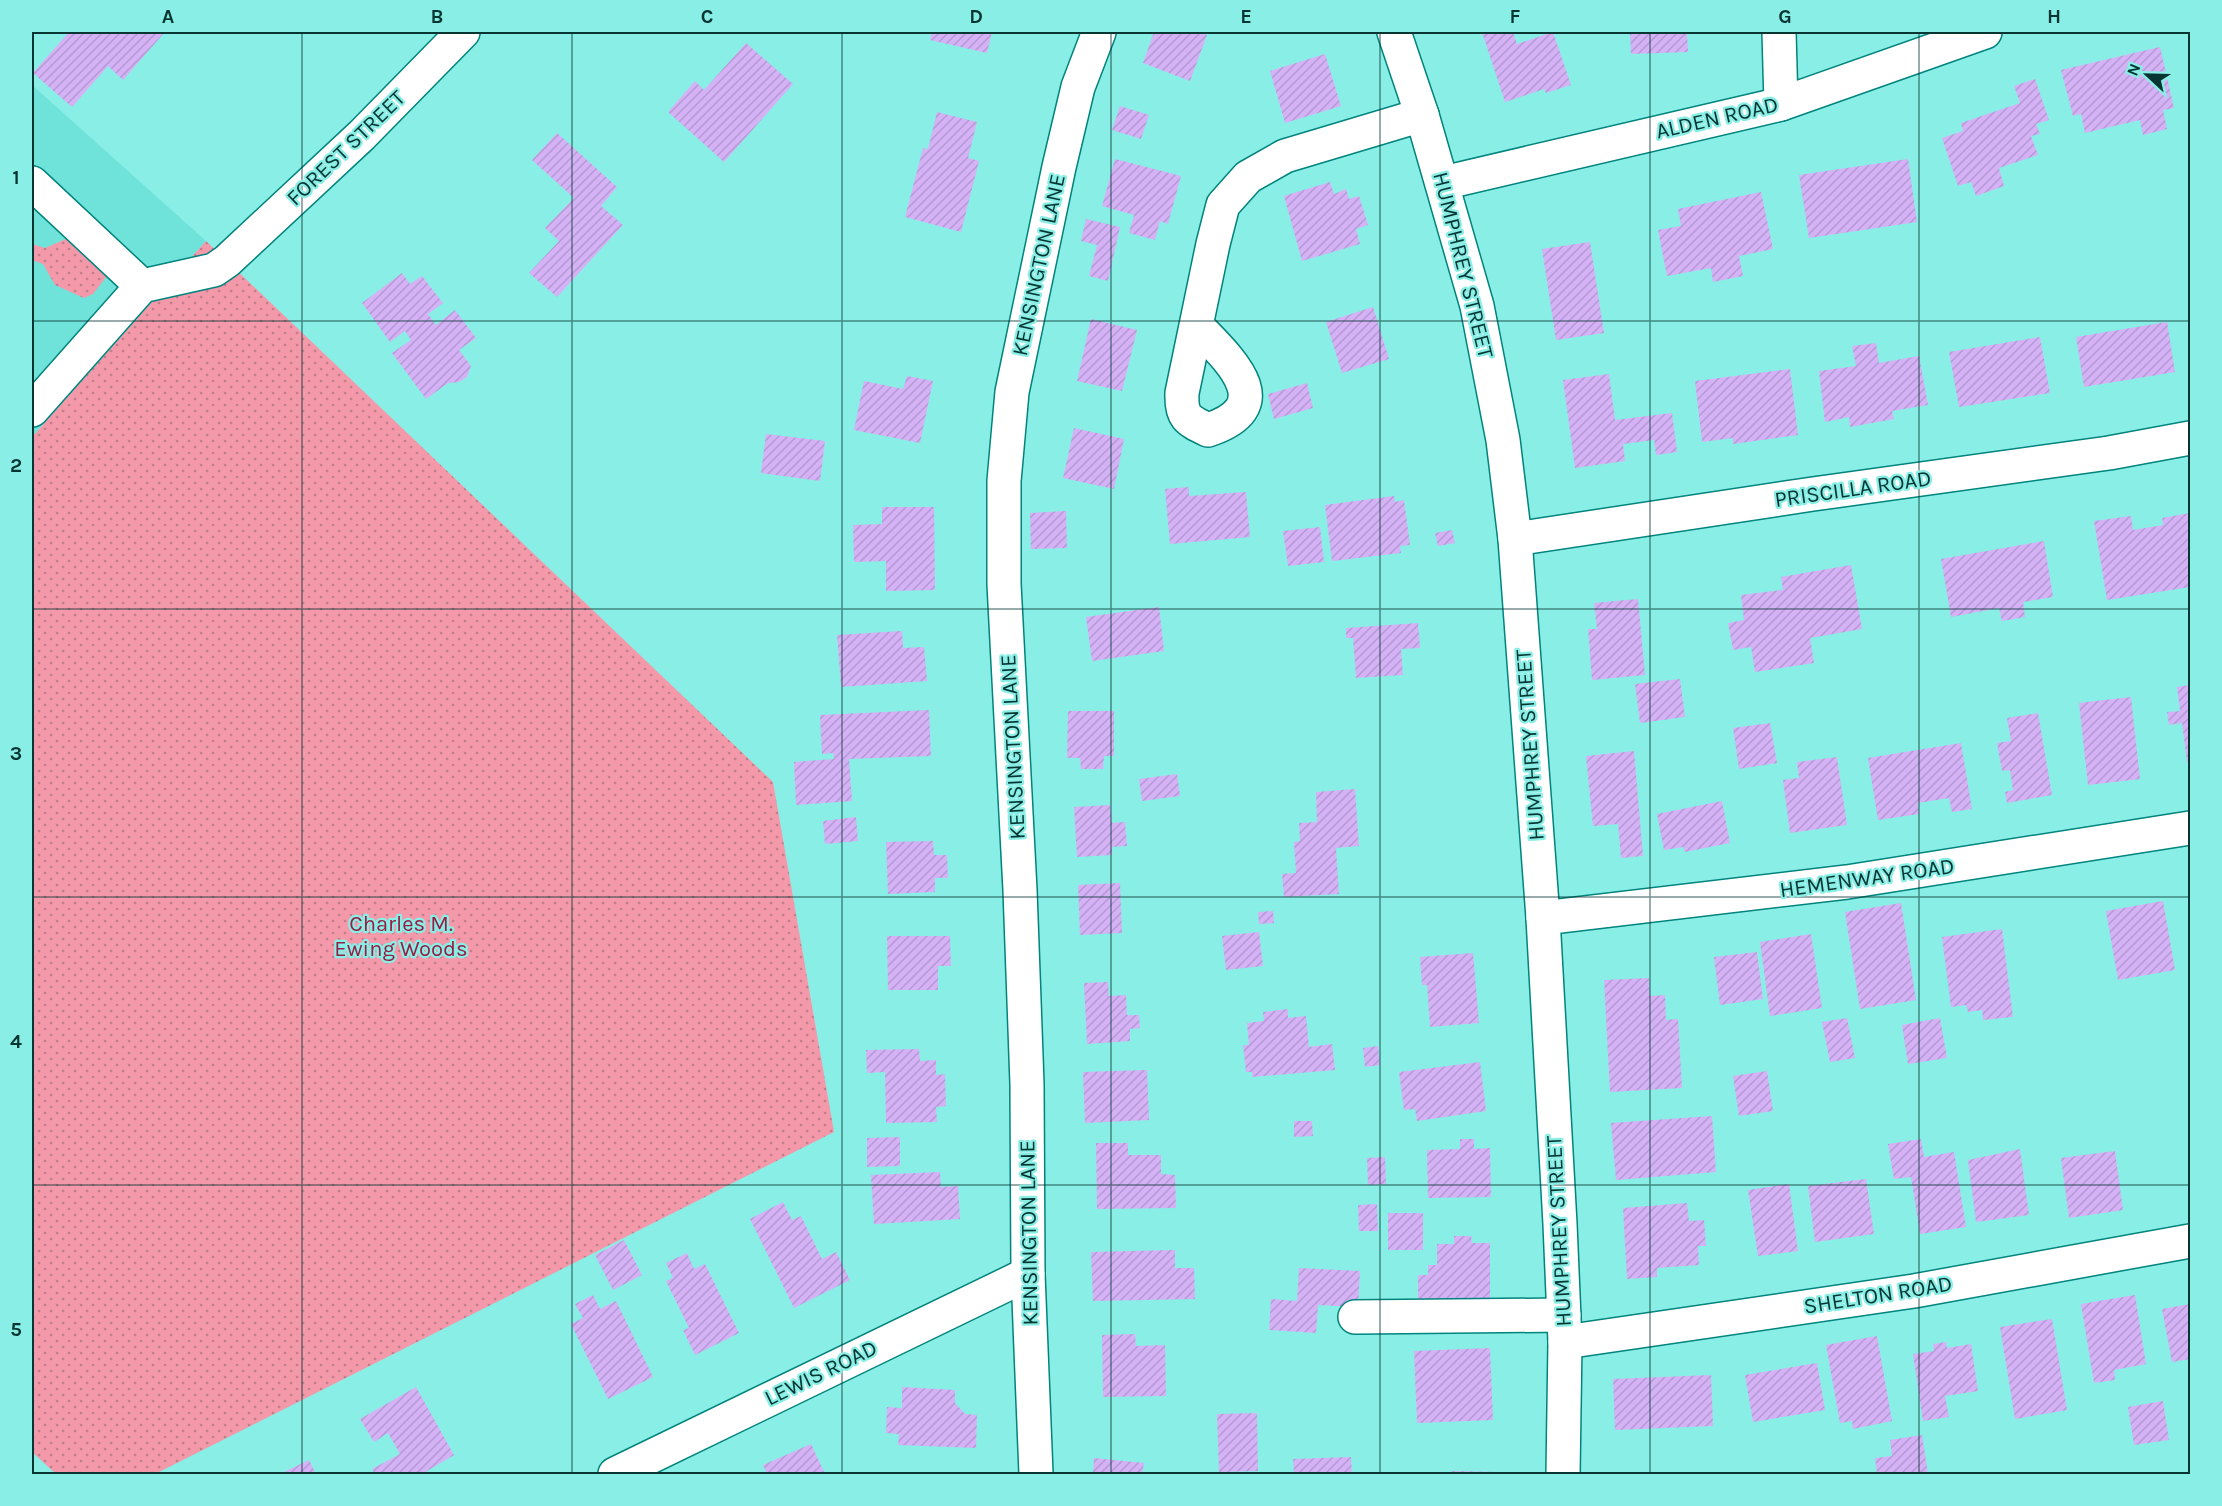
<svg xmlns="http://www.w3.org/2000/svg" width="2222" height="1506" font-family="Karla,sans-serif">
  <defs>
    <pattern id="park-dots" width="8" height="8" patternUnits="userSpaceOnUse" patternTransform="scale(1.5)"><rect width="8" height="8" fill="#f399aa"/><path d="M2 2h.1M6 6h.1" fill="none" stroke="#c37e8b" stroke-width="1.8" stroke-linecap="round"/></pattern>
    <pattern id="building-hatch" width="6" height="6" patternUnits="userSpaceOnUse" patternTransform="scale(1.5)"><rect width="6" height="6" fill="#d5b2f6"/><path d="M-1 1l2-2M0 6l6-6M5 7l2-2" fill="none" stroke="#b59ad3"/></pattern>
  </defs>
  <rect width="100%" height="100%" fill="#89eee5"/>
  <!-- built -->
  <polygon fill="#6fe3d9" points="32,85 206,241 32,437"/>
  <!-- park -->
  <g fill="url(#park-dots)">
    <polygon points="89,229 117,263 93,294 84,298 55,285 43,264 32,260 32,244 45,248"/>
    <polygon points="206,241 773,782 834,1132 155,1474 56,1474 32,1452 32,437"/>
  </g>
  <!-- building -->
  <g fill="url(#building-hatch)">
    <polygon points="69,32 165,32 123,80 108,66 72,107 33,73"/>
    <polygon points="932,32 992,32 987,53 930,40"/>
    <polygon points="1154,32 1197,32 1207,35 1190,81 1143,63"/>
    <polygon points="1482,32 1513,32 1517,44 1553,32 1571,85 1546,93 1544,89 1505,102"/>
    <polygon points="1630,32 1687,32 1688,52 1631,54"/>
    <polygon points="746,43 793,84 724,162 668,112 695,81 704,90"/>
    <polygon points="2160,47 2174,108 2163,110 2167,129 2143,135 2140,120 2085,133 2081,114 2073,116 2061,70"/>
    <polygon points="1325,54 1341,106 1285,123 1270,71"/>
    <polygon points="2035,79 2049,120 2036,124 2040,134 2031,136 2038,155 1999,168 2004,186 1976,196 1971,182 1958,186 1942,138 1963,131 1961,123 2020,103 2014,86"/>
    <polygon points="1120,106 1149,115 1141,139 1112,130"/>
    <polygon points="937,112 977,122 968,158 979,161 961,232 905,217 923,148 928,149"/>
    <polygon points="557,133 617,187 601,206 623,225 557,297 529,273 559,241 545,228 574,198 532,160"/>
    <polygon points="1115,159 1181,176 1168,224 1160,221 1155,240 1129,233 1134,215 1102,206"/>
    <polygon points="1908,159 1917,222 1809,238 1799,175"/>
    <polygon points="1330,182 1334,194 1346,189 1349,199 1359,196 1368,225 1356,229 1360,244 1302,261 1284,196"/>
    <polygon points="1761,192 1773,249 1739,256 1743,276 1713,282 1711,268 1667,276 1658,230 1681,226 1678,209"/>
    <polygon points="1086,219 1120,227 1108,281 1089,276 1097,245 1081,241"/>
    <polygon points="1590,242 1604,333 1556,340 1542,249"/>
    <polygon points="402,273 410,284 422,276 443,303 428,314 436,325 455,310 476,338 459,350 471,366 467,377 459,382 448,383 426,399 392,353 411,340 405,331 390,342 362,303"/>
    <polygon points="1373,307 1389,359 1342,373 1326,322"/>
    <polygon points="1091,319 1137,330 1122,391 1077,381"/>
    <polygon points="2167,322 2175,372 2084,387 2076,337"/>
    <polygon points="2040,337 2050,393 1959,407 1949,352"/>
    <polygon points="1876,343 1879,363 1919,356 1928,405 1892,411 1894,419 1850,427 1849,417 1825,422 1819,371 1856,366 1852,346"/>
    <polygon points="1790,369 1798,435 1733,444 1733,438 1702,442 1695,381"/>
    <polygon points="1609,374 1615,420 1672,413 1677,452 1656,455 1654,440 1623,444 1625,461 1575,468 1563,380"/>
    <polygon points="907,376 933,381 920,443 854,430 864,381 903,389"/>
    <polygon points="1307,383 1313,408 1274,419 1268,394"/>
    <polygon points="1074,428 1124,439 1114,489 1063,478"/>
    <polygon points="766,434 825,441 820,481 761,473"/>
    <polygon points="1189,487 1189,496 1246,492 1250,537 1170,544 1165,489"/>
    <polygon points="1394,496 1395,502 1404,500 1410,545 1400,546 1401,553 1332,561 1325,505"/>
    <polygon points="882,507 934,507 935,590 886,591 886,561 854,562 853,525 882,524"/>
    <polygon points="1066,511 1067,548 1031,549 1030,513"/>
    <polygon points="2190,513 2190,587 2107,600 2094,521 2131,516 2133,530 2163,525 2162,518"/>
    <polygon points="1320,527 1324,562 1288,566 1283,531"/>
    <polygon points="1452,530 1455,543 1438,546 1435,533"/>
    <polygon points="2044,541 2053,597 2023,602 2025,617 2002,621 1999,608 1951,617 1941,559"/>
    <polygon points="1851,565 1862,629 1810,638 1814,663 1755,672 1751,647 1733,650 1728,623 1744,620 1741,595 1783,590 1781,577"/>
    <polygon points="1638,599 1645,675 1592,680 1588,629 1597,629 1594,603"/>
    <polygon points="1159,607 1164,651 1092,661 1086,617"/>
    <polygon points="1418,623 1420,648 1401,649 1403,675 1356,678 1353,638 1346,638 1346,628"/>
    <polygon points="902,631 903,648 924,647 927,681 841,687 837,635"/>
    <polygon points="1680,679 1685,717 1640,723 1635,684"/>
    <polygon points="2190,685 2190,761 2187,762 2182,723 2169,725 2167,712 2180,711 2177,687"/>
    <polygon points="2131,697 2140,779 2088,785 2079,703"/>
    <polygon points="929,710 931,756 849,759 852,801 796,805 794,762 834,759 833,753 822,754 820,715"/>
    <polygon points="1068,711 1114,711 1114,756 1104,756 1103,769 1081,769 1080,758 1067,758"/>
    <polygon points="2038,713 2052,795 2007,803 2005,792 2013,790 2010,770 2002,771 1997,743 2011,741 2007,718"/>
    <polygon points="1770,723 1777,763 1739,769 1733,728"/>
    <polygon points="1961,743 1972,809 1952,812 1949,798 1918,803 1919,814 1878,820 1868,758"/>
    <polygon points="1634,751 1643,856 1621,858 1618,824 1593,826 1586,756"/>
    <polygon points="1837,757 1847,825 1790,833 1783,780 1799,778 1797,762"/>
    <polygon points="1177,774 1180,796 1142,801 1139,779"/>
    <polygon points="1355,789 1359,846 1336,848 1339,894 1284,897 1282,874 1296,873 1294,842 1300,841 1299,823 1317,822 1316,792"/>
    <polygon points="1722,801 1730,843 1685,852 1683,847 1664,850 1657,814"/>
    <polygon points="1110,805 1112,823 1125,822 1127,846 1112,847 1112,855 1077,857 1074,807"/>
    <polygon points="856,817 858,841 825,844 823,821"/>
    <polygon points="933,841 934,855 947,855 948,878 935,878 935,892 888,894 886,842"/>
    <polygon points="1120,883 1122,933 1080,935 1078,885"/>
    <polygon points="2163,901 2175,970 2118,980 2106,911"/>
    <polygon points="1901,903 1916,1000 1860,1009 1845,912"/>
    <polygon points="1273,911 1274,923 1259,924 1258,912"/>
    <polygon points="2002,929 2013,1017 1983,1020 1982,1010 1968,1012 1966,1005 1951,1007 1942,937"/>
    <polygon points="1259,932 1263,966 1226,970 1222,936"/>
    <polygon points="1811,934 1822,1008 1770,1016 1760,942"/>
    <polygon points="887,936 950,936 951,966 938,966 938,990 888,990"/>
    <polygon points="1757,952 1763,999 1720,1005 1714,957"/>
    <polygon points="1473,953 1479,1023 1430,1027 1427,985 1422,985 1420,957"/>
    <polygon points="1649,978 1650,996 1665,995 1666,1020 1678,1019 1682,1088 1610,1092 1604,980"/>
    <polygon points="1108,982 1109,996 1126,995 1127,1015 1139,1015 1140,1028 1130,1029 1130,1041 1087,1044 1084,983"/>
    <polygon points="1288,1009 1288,1018 1306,1016 1309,1047 1332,1044 1335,1070 1252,1077 1252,1072 1246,1072 1243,1045 1249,1045 1247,1023 1264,1021 1263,1012"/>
    <polygon points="1847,1018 1855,1058 1830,1062 1822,1022"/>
    <polygon points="1940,1018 1947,1058 1908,1064 1902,1025"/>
    <polygon points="1378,1046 1380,1065 1365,1067 1363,1048"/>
    <polygon points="919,1049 920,1061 936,1060 936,1075 945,1074 946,1106 936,1107 937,1122 886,1123 885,1072 867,1073 866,1050"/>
    <polygon points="1480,1062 1486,1111 1417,1121 1415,1109 1404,1110 1399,1072"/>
    <polygon points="1147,1070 1149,1120 1085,1123 1083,1072"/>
    <polygon points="1767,1071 1773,1111 1739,1116 1733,1076"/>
    <polygon points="1712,1116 1716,1172 1616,1180 1611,1123"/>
    <polygon points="1294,1121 1312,1121 1313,1136 1294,1137"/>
    <polygon points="900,1137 900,1166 867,1167 867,1138"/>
    <polygon points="1460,1139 1474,1139 1474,1149 1490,1148 1491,1197 1428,1198 1427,1150 1460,1149"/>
    <polygon points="1921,1139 1924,1157 1954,1152 1966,1227 1920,1234 1911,1177 1894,1179 1888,1144"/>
    <polygon points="1096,1143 1128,1143 1128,1155 1161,1155 1161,1174 1175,1175 1176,1208 1097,1209"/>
    <polygon points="2020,1149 2029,1215 1976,1222 1968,1160"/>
    <polygon points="2115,1151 2123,1210 2069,1218 2061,1158"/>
    <polygon points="1385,1157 1386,1184 1368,1185 1367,1158"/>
    <polygon points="940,1172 941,1187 958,1186 960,1219 874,1224 871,1175"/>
    <polygon points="1866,1179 1874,1234 1815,1242 1808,1186"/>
    <polygon points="1789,1184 1798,1251 1758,1256 1748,1190"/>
    <polygon points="783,1202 792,1220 801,1216 822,1259 836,1252 850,1280 794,1308 750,1219"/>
    <polygon points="1687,1203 1689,1221 1704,1220 1706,1246 1698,1246 1699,1265 1657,1268 1657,1277 1627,1279 1623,1208"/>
    <polygon points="1377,1204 1378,1231 1359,1231 1358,1205"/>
    <rect x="1388" y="1213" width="35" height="37"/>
    <polygon points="1454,1236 1471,1236 1472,1243 1490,1243 1490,1305 1418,1305 1418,1275 1428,1275 1428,1265 1437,1265 1437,1244 1454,1244"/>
    <polygon points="624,1240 642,1275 613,1290 595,1255"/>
    <polygon points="1175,1250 1175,1268 1194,1268 1195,1299 1093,1301 1091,1252"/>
    <polygon points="687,1253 694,1269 705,1264 739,1333 695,1355 683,1330 689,1328 666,1281 673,1278 666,1263"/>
    <polygon points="1299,1268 1360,1271 1358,1307 1318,1305 1316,1333 1269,1330 1271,1299 1297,1301"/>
    <polygon points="593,1295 600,1309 616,1301 653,1377 608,1399 571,1324 583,1318 575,1304"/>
    <polygon points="2135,1295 2146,1364 2114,1370 2115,1380 2094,1383 2081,1304"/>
    <polygon points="2190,1304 2190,1359 2172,1362 2162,1309"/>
    <polygon points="2052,1319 2067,1410 2015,1419 2000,1327"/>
    <polygon points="1135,1334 1136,1346 1165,1345 1166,1396 1103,1397 1102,1335"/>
    <polygon points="1877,1336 1892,1421 1853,1429 1852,1421 1840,1423 1826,1345"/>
    <polygon points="1946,1342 1947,1348 1971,1344 1978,1391 1945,1396 1949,1417 1923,1421 1913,1354 1934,1351 1933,1344"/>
    <polygon points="1490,1348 1493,1420 1417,1423 1414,1351"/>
    <polygon points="1817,1363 1825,1410 1753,1422 1745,1375"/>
    <polygon points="1711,1375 1713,1426 1615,1430 1613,1379"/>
    <polygon points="416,1387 454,1455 422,1474 375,1474 372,1469 400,1454 388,1433 374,1442 360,1419"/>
    <polygon points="902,1387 955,1390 955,1403 965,1414 977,1415 976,1448 898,1445 899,1434 886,1433 887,1407 902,1408"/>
    <polygon points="2163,1401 2169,1440 2134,1445 2128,1407"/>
    <polygon points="1257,1413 1258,1471 1219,1472 1217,1414"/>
    <polygon points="1922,1435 1928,1474 1877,1474 1875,1458 1892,1456 1890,1440"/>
    <polygon points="811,1444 825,1474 767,1474 763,1465"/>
    <polygon points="1351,1457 1352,1474 1294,1474 1293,1459"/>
    <polygon points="1094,1458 1144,1463 1142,1474 1093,1474"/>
    <polygon points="309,1460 316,1474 280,1474"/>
    <polygon points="1452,1471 1497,1472 1497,1474 1452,1474"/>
  </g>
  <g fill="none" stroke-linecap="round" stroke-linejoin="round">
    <defs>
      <g id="minor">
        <polyline points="1779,32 1781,104"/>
        <polyline points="32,183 142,286"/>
        <polyline points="1443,183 1781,104 1985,32"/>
        <path d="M1197,326c33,34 84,80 11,104 -21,-10 -27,-13 -26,-37l31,-149 10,-39 25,-28 37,-21 137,-41"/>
        <polyline points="32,410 142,286 214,270 227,261 362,135 463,32"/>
        <polyline points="1515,539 1813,494 2109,453 2190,438"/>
        <polyline points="1543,918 1847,882 2190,828"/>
        <polyline points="1355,1317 1564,1315"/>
        <polyline points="1565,1342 1914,1291 2190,1241"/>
        <polyline points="615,1474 1028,1274"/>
        <polyline points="1036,1474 1028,1274 1027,1084 1020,890 1004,584 1004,481 1012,392 1059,167 1078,87 1099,32"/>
      </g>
      <polyline id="major" points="1394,32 1422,115 1477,306 1503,440 1515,539 1543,918 1560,1224 1565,1342 1563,1474"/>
    </defs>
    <!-- minor casing -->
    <use href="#minor" stroke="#00847d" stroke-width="36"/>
    <!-- major casing -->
    <use href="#major" stroke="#00847d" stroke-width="36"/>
    <!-- minor -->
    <use href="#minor" stroke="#fff" stroke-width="33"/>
    <!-- major -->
    <use href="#major" stroke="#fff" stroke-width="33"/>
  </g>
  <!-- grid -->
  <path fill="none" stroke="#063532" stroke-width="1.5" stroke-opacity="0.55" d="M302,32v1442M572,32v1442M842,32v1442M1111,32v1442M1380,32v1442M1650,32v1442M1919,32v1442M32,321h2158M32,609h2158M32,897h2158M32,1185h2158"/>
  <g text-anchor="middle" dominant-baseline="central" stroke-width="4.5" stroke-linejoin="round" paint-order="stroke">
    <!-- street labels -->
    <g font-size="22" fill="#063532" stroke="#89eee5">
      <text transform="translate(1717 118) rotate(-13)">ALDEN ROAD</text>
      <text transform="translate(346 148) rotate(-44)">FOREST STREET</text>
      <text transform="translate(1039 265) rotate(-78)">KENSINGTON LANE</text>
      <text transform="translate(1463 265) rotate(76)">HUMPHREY STREET</text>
      <text transform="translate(1853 489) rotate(-8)">PRISCILLA ROAD</text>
      <text transform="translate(1530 745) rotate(-94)">HUMPHREY STREET</text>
      <text transform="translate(1013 747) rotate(-93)">KENSINGTON LANE</text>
      <text transform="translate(1867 878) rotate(-8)">HEMENWAY ROAD</text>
      <text transform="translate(1559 1231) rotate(-93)">HUMPHREY STREET</text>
      <text transform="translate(1029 1233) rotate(-91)">KENSINGTON LANE</text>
      <text transform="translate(1878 1295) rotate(-9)">SHELTON ROAD</text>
      <text transform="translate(821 1373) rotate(-26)">LEWIS ROAD</text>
    </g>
    <!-- park labels -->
    <g font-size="22" fill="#971d44" stroke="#89eee5">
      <text x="401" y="924">Charles M.<tspan x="401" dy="25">Ewing Woods</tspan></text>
    </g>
  </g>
  <!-- border -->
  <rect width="2222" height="1506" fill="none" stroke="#89eee5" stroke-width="66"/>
  <!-- north arrow -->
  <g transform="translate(2147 75) rotate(292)" stroke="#89eee5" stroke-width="4.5" paint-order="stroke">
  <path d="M0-4.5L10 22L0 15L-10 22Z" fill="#063532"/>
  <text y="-9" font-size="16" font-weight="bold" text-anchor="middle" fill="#063532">N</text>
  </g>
  <rect x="33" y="33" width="2156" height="1440" fill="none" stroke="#063532" stroke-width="2"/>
  <g font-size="20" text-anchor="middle" font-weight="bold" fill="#063532">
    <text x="168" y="23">A</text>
    <text x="437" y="23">B</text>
    <text x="707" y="23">C</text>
    <text x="976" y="23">D</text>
    <text x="1246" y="23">E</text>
    <text x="1515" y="23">F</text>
    <text x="1785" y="23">G</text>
    <text x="2054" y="23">H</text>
    <text x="16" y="184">1</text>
    <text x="16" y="472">2</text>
    <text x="16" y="760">3</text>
    <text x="16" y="1048">4</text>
    <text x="16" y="1336">5</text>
  </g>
</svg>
